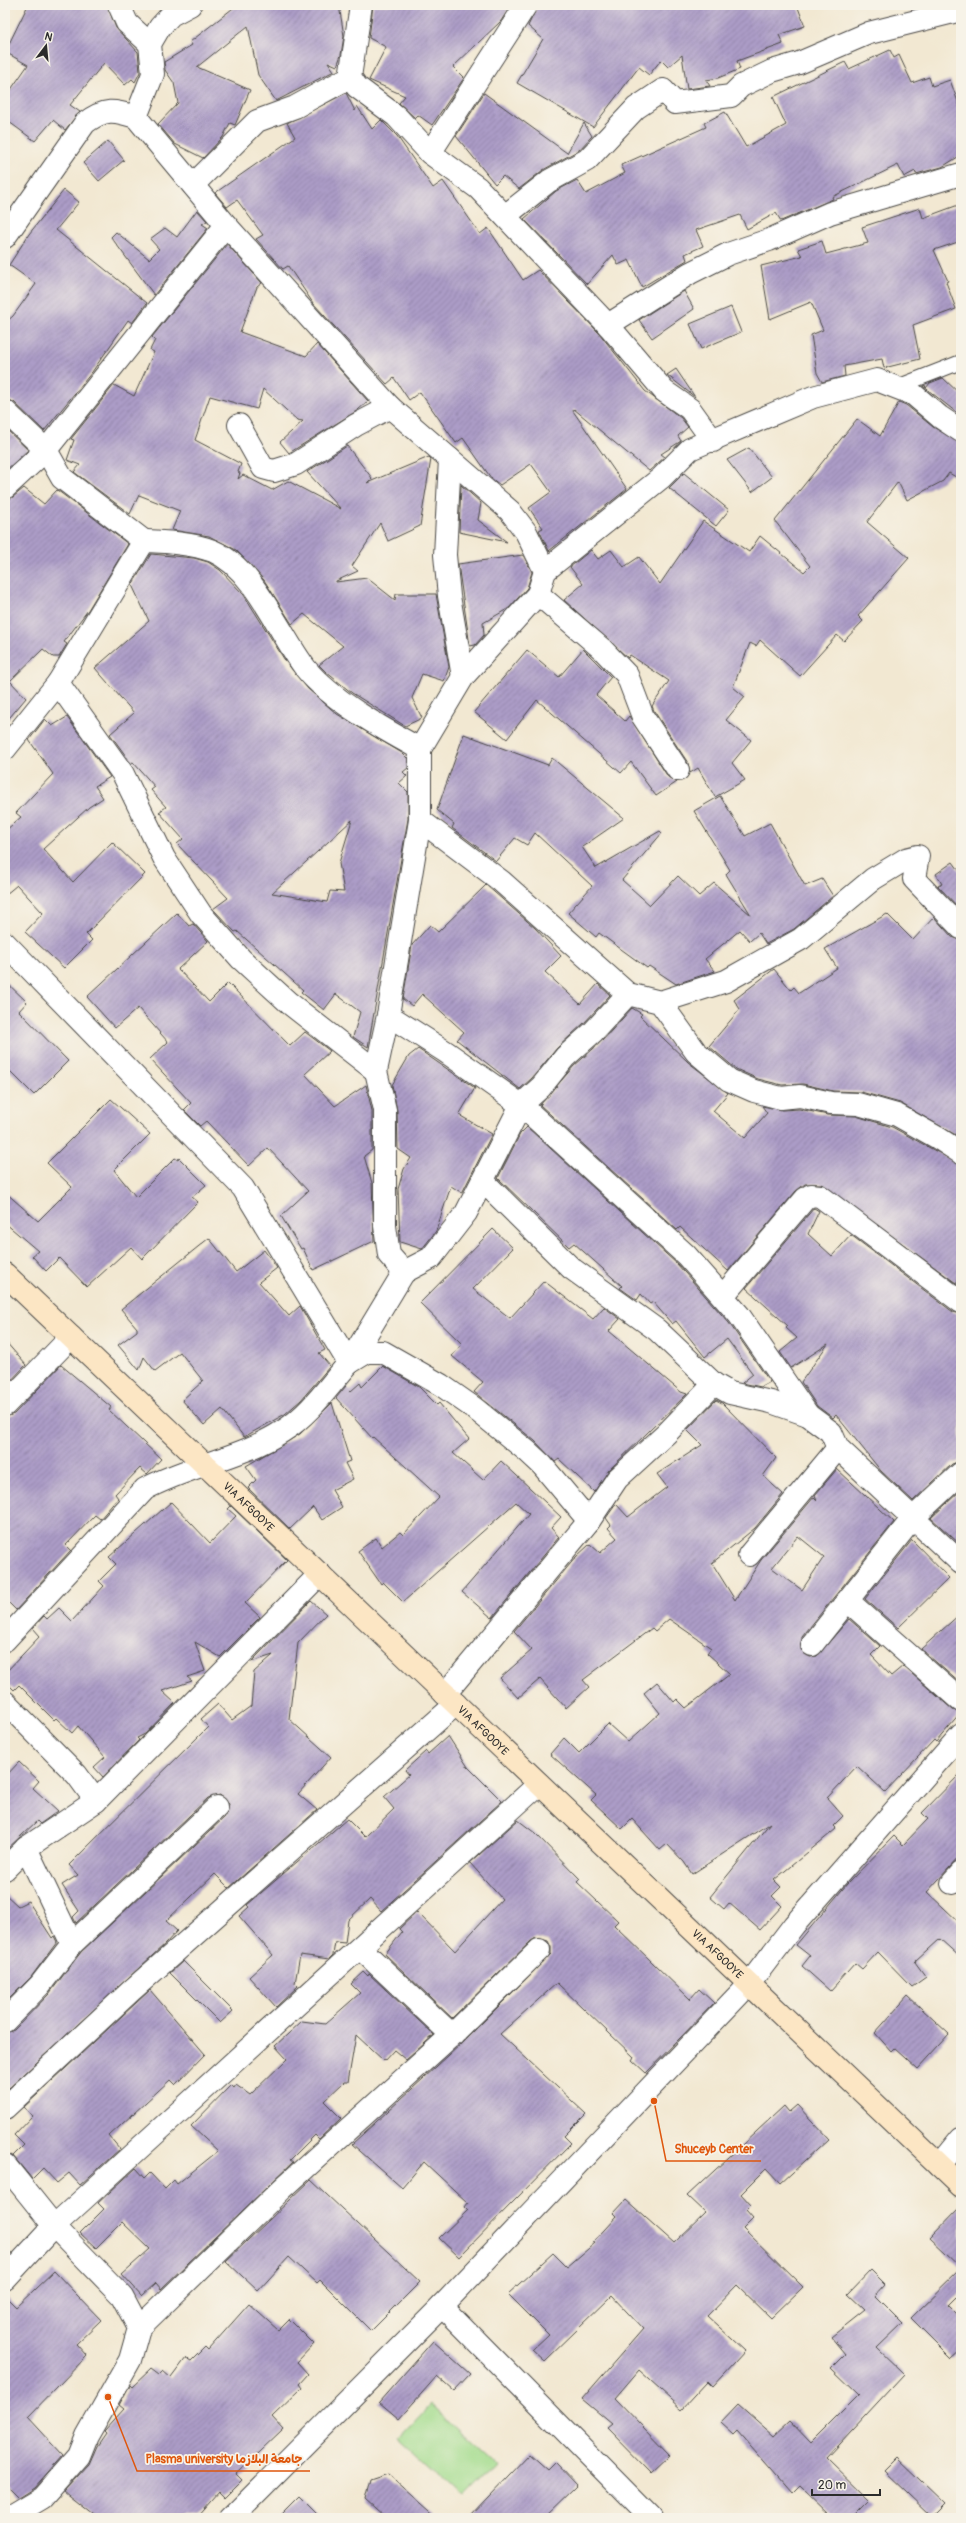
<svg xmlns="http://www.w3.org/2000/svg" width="966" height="2523" font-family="Pangolin,'Playpen Sans Arabic',sans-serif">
  <defs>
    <pattern id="building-hatch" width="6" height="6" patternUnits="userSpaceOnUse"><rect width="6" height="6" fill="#ac9cc7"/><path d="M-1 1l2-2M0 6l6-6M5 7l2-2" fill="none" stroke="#8c7fa2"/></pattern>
  </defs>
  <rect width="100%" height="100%" fill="#f7f3e8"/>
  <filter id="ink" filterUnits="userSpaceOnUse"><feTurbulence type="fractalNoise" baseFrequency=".025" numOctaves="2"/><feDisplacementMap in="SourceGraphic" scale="8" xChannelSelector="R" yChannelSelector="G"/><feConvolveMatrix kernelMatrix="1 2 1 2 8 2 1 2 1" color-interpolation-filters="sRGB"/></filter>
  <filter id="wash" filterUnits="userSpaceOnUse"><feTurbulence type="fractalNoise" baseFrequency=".012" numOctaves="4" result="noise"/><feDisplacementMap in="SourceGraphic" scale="16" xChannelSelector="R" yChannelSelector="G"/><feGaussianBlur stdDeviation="0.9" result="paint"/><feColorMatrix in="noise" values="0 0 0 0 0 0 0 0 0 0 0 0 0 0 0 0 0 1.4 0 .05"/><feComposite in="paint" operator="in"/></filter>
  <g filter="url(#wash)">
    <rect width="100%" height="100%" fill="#f2e8d2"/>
    <!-- green -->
    <polygon fill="#a5dd8f" stroke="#68845d" points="430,2405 496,2465 465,2497 400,2437"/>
    <g id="blocks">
      <!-- building -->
      <g fill="url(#building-hatch)" fill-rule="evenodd">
        <polygon points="28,5 107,5 116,28 138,52 140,72 135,82 132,79 125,85 104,63 70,105 80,112 65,130 53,120 35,141 5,119 5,98 28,65 5,52"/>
        <polygon points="237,5 339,5 344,36 341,55 337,66 328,62 334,71 276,101 258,75 248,26 197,67 250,90 235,125 230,123 223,137 203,158 175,144 158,124 178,103 174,83 165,70 164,62 192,45 190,42"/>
        <polygon points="373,5 511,5 501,21 453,67 464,78 432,125 418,115 415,118 399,103 405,96 369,80 386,47 369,38"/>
        <polygon points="538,5 797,5 805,26 779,35 783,44 737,61 740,69 718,78 706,80 710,86 687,89 682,55 668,67 661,60 649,75 639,67 593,127 517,83 543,39 528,26"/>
        <polygon points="890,50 894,58 899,55 912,83 929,77 932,86 950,80 961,110 961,155 942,167 916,174 915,171 904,177 898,165 832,197 833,199 781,221 776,213 747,229 740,215 696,230 703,246 685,254 687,260 642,287 629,260 618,265 613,255 587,284 524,219 556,191 577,180 586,194 625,173 621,165 706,127 704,123 725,112 746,147 786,125 773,97 845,62 849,69"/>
        <polygon points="346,93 355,111 357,106 372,129 381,120 397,136 433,188 443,181 480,234 488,228 523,280 538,270 599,333 645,391 681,418 688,427 678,436 681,441 661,454 665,457 649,471 574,409 573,411 627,489 549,551 539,530 543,528 529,508 551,492 531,464 500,485 491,478 463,438 456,443 420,392 409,400 394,378 387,384 313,303 288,266 283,269 256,239 263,235 237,200 227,207 215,193 295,137 287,123"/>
        <polygon points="484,93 567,153 584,123 592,136 579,150 543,170 519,189 503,176 495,184 456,136"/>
        <polygon points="108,141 124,160 99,181 83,163"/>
        <polygon points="64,190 79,202 56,230 147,303 132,323 128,320 92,372 44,431 14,402 5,399 5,323 13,316 36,284 9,265 29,234"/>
        <polygon points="961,204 961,241 934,250 948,281 946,282 956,309 913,325 920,359 884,368 882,359 844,366 845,376 822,382 817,373 811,335 823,330 811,302 770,319 761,266 802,256 798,249 822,241 826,254 868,243 862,227 920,208 923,218"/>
        <polygon points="197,210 207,221 202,224 208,228 154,295 111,237 116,232 149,259 159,249 150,239 165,228 177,237"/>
        <polygon points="227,244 262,283 257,287 240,332 306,356 317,344 368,401 358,410 289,453 280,442 303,421 297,420 263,389 257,409 210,396 195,440 241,464 238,472 240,473 238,479 243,475 272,490 288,481 341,509 307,472 347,446 372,478 367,483 429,457 431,459 420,526 388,541 380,523 352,566 358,571 336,581 336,582 367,578 395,600 396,594 436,594 449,667 444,681 422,674 412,698 422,718 405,726 352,693 326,672 319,665 343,646 304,614 292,624 264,580 236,550 209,536 172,530 180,511 139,495 130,514 74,472 80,465 67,460 74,440 71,439 114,385 134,396 154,352 150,350 155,340 152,337"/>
        <polygon points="684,291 694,309 652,338 639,320"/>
        <polygon points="731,307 741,332 701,349 690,324"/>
        <polygon points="676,369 695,397 667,375"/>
        <polygon points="943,378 961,395 961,416 923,386 925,385 926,388 930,383"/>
        <polygon points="899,402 906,405 933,427 961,443 961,480 949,473 943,481 907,500 898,482 867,522 909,558 858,616 863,621 844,641 837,635 800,676 760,640 756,646 750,643 733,687 745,697 726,720 751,740 732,763 745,780 715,797 698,768 690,773 688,763 654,711 652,706 669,681 630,655 628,658 564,600 583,584 570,567 591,550 598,559 611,550 624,567 639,557 660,584 703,521 749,552 760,536 804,572 810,566 775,521 857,419 880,436"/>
        <polygon points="5,428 28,450 5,471"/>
        <polygon points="749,448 772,477 752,492 727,460"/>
        <polygon points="684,473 729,510 716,526 669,488"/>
        <polygon points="461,485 481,503 478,520 507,542 459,532"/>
        <polygon points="24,488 44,504 57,490 128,544 88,610 64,642 67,644 59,657 53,657 43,649 10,681 26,698 5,723 5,500 13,497"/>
        <path d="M151,554l43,4 14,4 12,8 24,25 42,67 22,27 29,25 65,39 6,6v9l-5,4 4,4 -8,7 9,9v27l-40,228 -15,-10 7,-25 -24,-18 -12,16 -23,-18 2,-2 -66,-59 -2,1 -22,-23 15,-11 -51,-54 6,-5 -24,-27 7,-5 -15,-17 4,-3 -22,-25 -2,1 -21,-29 24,-21 -39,-45 54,-47 -17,-36zM352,820l-13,43 5,29 -14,-1 -3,11 -55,-9z"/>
        <polygon points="523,555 532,572 527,588 509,608 483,623 484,635 475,645 470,646 458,564"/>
        <polygon points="583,649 611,677 596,695 625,721 629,716 668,777 677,782 656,796 631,762 621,773 537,700 507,739 474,712 527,650 559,677"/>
        <polygon points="67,717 110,777 95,786 103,798 89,807 43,849 73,882 112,842 145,874 86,934 92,940 64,968 25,932 43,913 17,885 5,895 5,831 21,817 16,813 53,774 29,740 45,719 52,726"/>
        <polygon points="464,734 548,765 552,758 624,818 582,847 596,868 660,831 662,833 622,880 650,905 678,876 699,896 714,883 751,915 726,874 730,870 694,811 720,796 745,836 770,823 805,886 822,879 833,896 794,929 766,944 759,933 750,941 740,930 705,959 715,971 676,984 649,966 647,968 599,933 596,937 568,913 592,886 535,833 527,845 515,838 496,861 452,828 454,824 437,810"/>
        <polygon points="953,862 961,873 961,910 938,886 942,884 936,874"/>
        <polygon points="486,885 535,928 561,956 545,972 580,1004 598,984 610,995 584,1023 557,1048 532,1078 520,1089 457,1040 464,1032 422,994 412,1006 403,999 412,945 430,925 438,932"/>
        <polygon points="177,913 189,926 193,924 208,941 178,969 209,1002 228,983 290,1046 305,1032 330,1051 305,1074 335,1106 366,1085 372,1111 372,1150 364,1156 372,1183 374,1241 313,1270 303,1248 301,1249 281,1216 308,1191 268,1148 249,1166 206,1121 200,1126 184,1110 191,1103 150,1059 168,1042 138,1008 115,1028 87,997"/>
        <polygon points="887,914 913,940 934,917 952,937 961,940 961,1138 900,1103 861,1092 833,1091 803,1084 782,1085 758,1079 736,1069 709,1046 740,1009 734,1000 774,969 791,990 794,987 799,993 837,968 825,949"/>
        <polygon points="5,981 27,1002 19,1011 68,1061 34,1095 5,1066"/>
        <polygon points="632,1008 642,1014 640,1016 688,1062 728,1093 713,1111 745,1138 767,1113 762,1106 782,1110 799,1109 828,1115 856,1116 892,1127 961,1165 961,1274 956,1283 821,1184 805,1184 796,1191 728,1271 680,1227 677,1230 540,1105 574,1066 602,1041"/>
        <polygon points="418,1049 475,1088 459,1115 492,1134 462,1193 451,1186 436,1231 422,1249 400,1242 398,1189 404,1169 411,1158 398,1149 397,1110 392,1085 409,1056"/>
        <polygon points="111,1099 150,1134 114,1170 136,1197 175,1158 178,1160 179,1158 206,1185 192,1197 198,1202 142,1259 131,1247 87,1287 59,1258 46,1271 32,1256 38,1251 5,1223 5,1192 38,1221 72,1187 47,1163"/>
        <polygon points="527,1127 677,1264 729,1323 770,1382 761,1387 742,1383 753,1374 727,1339 705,1357 676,1321 672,1324 653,1302 650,1304 641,1294 637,1300 620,1288 622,1286 574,1243 569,1247 498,1178 520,1134"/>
        <polygon points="814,1208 819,1211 808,1234 832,1256 851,1235 953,1312 961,1314 961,1461 952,1464 913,1501 881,1471 836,1415 833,1418 817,1406 801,1382 828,1344 791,1368 780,1352 797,1338 786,1328 788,1326 746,1288"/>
        <polygon points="493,1229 513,1248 473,1289 510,1318 544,1281 593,1319 604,1307 620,1319 609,1331 681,1392 687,1394 609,1470 594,1492 559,1459 555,1462 535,1441 474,1392 483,1382 452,1356 462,1344 420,1303"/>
        <polygon points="209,1238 236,1272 264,1250 277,1268 259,1282 289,1316 300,1306 325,1350 319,1353 330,1366 301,1400 285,1414 244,1437 222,1409 204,1425 182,1400 203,1381 180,1352 155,1371 144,1357 139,1370 118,1345 137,1331 137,1328 121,1309"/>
        <polygon points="5,1341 26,1365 5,1387"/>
        <polygon points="61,1365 111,1407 109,1410 161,1459 147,1474 140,1468 115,1494 118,1498 100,1519 95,1515 66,1545 71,1550 16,1610 5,1599 5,1417 14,1414"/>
        <polygon points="383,1366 419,1387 437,1405 439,1403 469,1439 453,1453 483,1480 501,1461 561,1517 551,1528 559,1537 492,1618 462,1592 529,1514 516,1502 403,1602 383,1582 381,1584 358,1551 376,1538 382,1547 400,1532 403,1535 439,1497 373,1437 372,1438 336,1398 346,1386 351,1391 360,1383 362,1387"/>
        <path d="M716,1400l6,3 54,55 -13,18 20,18 -28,34 -43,35 23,37 26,-40 53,-63 3,3 -2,-5 22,-26 57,53 -92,115 -1,13 9,7 7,-1 32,-37 31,27 -9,9 20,21 12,-10 50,44 8,3 -25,29 -2,-2 -49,52 -28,-26 -30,32 16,18 -10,10 3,3 -62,51 7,7 -9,9 10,10 -22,24 -31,-27 -5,6 -14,-12 60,-74 -78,51 -8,-12 -17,-18 -7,6 -28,-31 -10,10 -31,-29 5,-5 -46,-41 14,-16 15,15 29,-29 20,18 32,-29 -16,-20 13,-11 17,20 3,-3 9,9 44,-34 -23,-21 4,-5 -42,-29 -14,12 -3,-3 -69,52 6,7 -23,21 -26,-29 -22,19 -18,-20 32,-28 -18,-19 62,-74 14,-13 10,9 17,-15 -9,-10 3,-3 -5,-7 10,-14 12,13 39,-30 -10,-13 45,-29 -15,-15zM798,1536l26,21 -22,33 -30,-22z"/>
        <polygon points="332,1403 350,1461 345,1463 353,1479 332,1490 342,1507 322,1520 313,1507 290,1529 248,1488 256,1480 246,1466 300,1434"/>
        <polygon points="961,1490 961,1545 931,1518"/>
        <polygon points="171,1502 210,1543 236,1516 228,1509 231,1506 287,1560 245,1603 260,1617 220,1657 195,1642 205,1671 187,1677 192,1681 162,1691 175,1703 145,1734 137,1738 139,1740 103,1777 94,1767 105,1757 78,1726 72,1733 56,1718 54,1720 19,1685 14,1690 5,1681 5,1673 40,1636 33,1628 44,1616 47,1619 59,1608 72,1621 104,1586 99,1581 116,1564 109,1557"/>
        <polygon points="912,1540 949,1578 898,1628 865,1599"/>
        <polygon points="311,1601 326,1614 298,1643 289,1719 331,1757 298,1794 317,1810 229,1888 215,1874 166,1921 177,1931 165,1944 9,2088 5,2083 5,2033 14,2030 49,1994 81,1952 226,1816 229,1804 220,1795 208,1798 76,1923 73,1917 79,1911 62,1885 78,1875 69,1865 208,1727 201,1719 218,1704 232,1720 251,1706 254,1672 273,1655 251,1662"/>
        <polygon points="961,1613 961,1684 921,1649"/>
        <polygon points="448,1736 468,1767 502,1801 381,1911 370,1899 348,1920 345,1943 335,1942 333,1955 329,1959 300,1955 295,1983 298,1986 276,2007 249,1977 273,1955 239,1916 249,1907 247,1905 347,1819 365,1837 394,1809 384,1797 409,1775 405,1770 426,1751 428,1754"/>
        <polygon points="19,1762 39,1781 33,1788 58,1811 40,1824 37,1821 5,1851 5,1777"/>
        <polygon points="961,1773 961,1855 927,1892 961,1924 961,1958 940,1939 915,1962 926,1977 912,1987 878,1952 862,1969 855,1963 830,1991 802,1966 810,1956 796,1945 847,1884 894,1836 903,1845 928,1819 922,1813"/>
        <polygon points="518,1820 535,1833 580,1879 577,1882 618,1921 614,1925 690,1999 699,1989 714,2003 646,2073 632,2060 634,2057 557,1983 500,2034 586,2114 564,2136 571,2143 459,2257 439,2238 468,2210 465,2207 468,2203 424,2162 402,2188 352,2144 461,2044 551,1954 551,1947 548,1941 536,1938 531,1941 452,2018 385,1954 402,1932 399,1929 417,1912 455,1951 502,1899 470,1863"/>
        <polygon points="5,1894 18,1906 28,1901 52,1938 54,1936 57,1942 31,1977 5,2003"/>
        <polygon points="183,1961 233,2011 220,2023 170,1973"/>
        <polygon points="364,1972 368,1976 369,1974 434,2035 406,2060 394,2050 384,2061 356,2035 348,2082 344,2082 324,2101 341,2118 319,2139 315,2135 290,2160 293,2162 161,2289 156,2283 142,2296 122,2274 150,2249 122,2222 96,2248 80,2233 104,2209 98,2203 136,2168 145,2178 150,2173 165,2189 174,2180 177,2184 218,2151 191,2126 231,2085 234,2088 236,2085 250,2095 287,2059 275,2046 302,2021 325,2024 360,1993 351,1984"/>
        <polygon points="150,1990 205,2054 175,2085 170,2080 109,2136 120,2149 80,2185 69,2173 57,2183 43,2168 32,2179 13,2156 24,2145 14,2135 32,2116 24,2107"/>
        <polygon points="908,1996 949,2034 917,2069 894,2048 891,2051 875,2033"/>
        <polygon points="797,2105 829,2139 780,2184 766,2169 741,2194 751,2205 746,2210 753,2218 743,2228 803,2287 771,2318 737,2285 707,2316 745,2351 712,2387 707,2382 682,2409 639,2370 615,2398 670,2455 651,2473 607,2428 612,2424 582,2399 643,2329 612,2296 545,2361 532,2349 548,2334 508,2294 553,2253 567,2267 595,2243 593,2242 616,2217 613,2214 626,2200 674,2243 705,2213 687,2196 784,2106 789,2112"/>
        <polygon points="311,2180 420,2282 371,2331 320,2280 317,2283 289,2257 258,2291 226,2261"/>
        <polygon points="961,2206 961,2267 930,2238"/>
        <polygon points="961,2269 961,2293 949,2305 961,2317 961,2349 951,2358 911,2318"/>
        <polygon points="871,2270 885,2284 875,2295 903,2323 877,2348 904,2374 826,2458 870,2501 853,2518 833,2518 799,2485 791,2493 737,2431 733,2435 720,2423 738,2404 774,2436 790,2421 811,2443 859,2395 831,2368 845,2354 831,2337 865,2310 848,2294"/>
        <polygon points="54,2271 101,2320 76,2344 87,2356 28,2417 63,2455 34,2488 18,2498 5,2485 5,2296 16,2307"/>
        <polygon points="249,2304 278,2330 289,2319 314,2344 297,2362 308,2374 299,2384 302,2388 272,2417 283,2429 236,2474 242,2480 224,2498 219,2493 197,2518 98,2518 64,2491 89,2464 97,2446 106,2433 104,2431 124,2409 119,2405 130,2385 132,2387 152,2368 160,2374 163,2371 171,2378 186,2358 191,2361 205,2347 208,2350"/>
        <polygon points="433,2341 470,2374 454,2391 437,2376 399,2419 379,2402"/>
        <polygon points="530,2454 548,2470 556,2462 578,2485 544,2518 469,2518"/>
        <polygon points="897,2458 945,2504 932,2517 884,2471"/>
        <polygon points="388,2474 438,2518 385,2518 365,2500 370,2480"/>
        <polygon points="299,2497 320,2518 278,2518"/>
      </g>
    </g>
  </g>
  <g filter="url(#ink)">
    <use href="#blocks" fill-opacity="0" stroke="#494744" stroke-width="1"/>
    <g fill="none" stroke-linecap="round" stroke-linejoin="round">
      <defs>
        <polyline id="service" points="897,387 961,362"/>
        <g id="minor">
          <polyline points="119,5 127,23 150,44"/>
          <polyline points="361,5 350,77 357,87 396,116 430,153 478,188 608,325 664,391 690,409 713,441"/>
          <polyline points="136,117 153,74 150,44 160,27 171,15 190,5"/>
          <polyline points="430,153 526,5"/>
          <polyline points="193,185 257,121 295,107 350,77"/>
          <polyline points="505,216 549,181 587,160 636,108 663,90 675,103 731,96 741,86 772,71 799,63 869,33 961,10"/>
          <path d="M5,237l80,-114c20,-15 29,-13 51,-6l90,108 164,182 120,104 16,21 19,39 -7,23 -75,83 -43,72v71l-32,195 -12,56 9,39v116l4,29 15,17 -55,91"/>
          <polyline points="608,325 690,273 728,254 769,240 830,213 961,174"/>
          <polyline points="5,411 46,450 62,478 144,541 58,683 123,774 164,858 201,914 241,959 289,1003 376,1071"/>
          <polyline points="239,425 263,468 274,471 296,464 356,425 390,407"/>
          <polyline points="450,459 445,555 449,596 463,677"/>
          <polyline points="5,488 46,450 226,225"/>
          <path d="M144,541c22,1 48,2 69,10 42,18 66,83 93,118 26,32 79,61 114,80"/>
          <polyline points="545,571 661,478 690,449 813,397 877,380 913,394 940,417 961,431"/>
          <polyline points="538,594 602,649 627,675 643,717 678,770"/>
          <polyline points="5,749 58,683"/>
          <path d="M5,943l238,245 106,175c-21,24 -39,51 -66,68 -41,27 -94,34 -138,58l-140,151"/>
          <polyline points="628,994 660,1002 696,1052 729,1080 754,1091 781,1098 800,1096 831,1103 858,1104 897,1115 938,1138 961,1153"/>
          <polyline points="660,1002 726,981 801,939 873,879 906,859 918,856 914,879 961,928"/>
          <polyline points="388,1015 446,1052 521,1105 686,1255 739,1315 808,1415"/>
          <polyline points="483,1181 571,1268 657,1330 714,1384 730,1393 771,1402 808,1415 831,1432 838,1448 961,1563"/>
          <polyline points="404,1272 431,1258 466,1213 521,1105 541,1087 565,1057 593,1032 628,994 501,881 420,820"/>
          <polyline points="723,1296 805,1199 811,1195 820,1196 961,1302"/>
          <polyline points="349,1363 367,1352 383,1352 441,1385 474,1408 527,1451 542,1465 589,1521 617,1479 666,1434 714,1384"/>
          <polyline points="5,1405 71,1337"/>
          <polyline points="749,1555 838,1448"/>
          <polyline points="848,1601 961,1701"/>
          <polyline points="812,1645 913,1518 961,1473"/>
          <polyline points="445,1694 589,1521"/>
          <polyline points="5,1702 77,1775 96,1801"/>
          <polyline points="5,1869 26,1848 96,1801 320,1574"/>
          <polyline points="952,1883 961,1873"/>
          <polyline points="72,1944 217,1807"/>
          <polyline points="360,1948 452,2035"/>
          <polyline points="5,2021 40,1985 72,1944 26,1848"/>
          <polyline points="5,2108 132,1990 456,1704"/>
          <polyline points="5,2165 54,2226 122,2296 139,2328 130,2360 87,2436 79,2456 42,2498 15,2514"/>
          <polyline points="939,2165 961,2138"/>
          <polyline points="5,2279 54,2226 539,1784"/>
          <polyline points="442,2306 651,2518"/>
          <polyline points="139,2328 282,2189 452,2035 539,1950"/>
          <polyline points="231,2518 442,2306 749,1984 794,1925 961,1735"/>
        </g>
        <g id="secondary">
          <path id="s1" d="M5,1274l956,912"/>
        </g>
      </defs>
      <!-- service casing -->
      <use href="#service" stroke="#494744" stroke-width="16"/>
      <!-- minor casing -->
      <use href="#minor" stroke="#494744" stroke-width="24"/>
      <!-- secondary casing -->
      <use href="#secondary" stroke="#494744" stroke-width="24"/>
      <!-- service -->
      <use href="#service" stroke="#fff" stroke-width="14"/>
      <!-- minor -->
      <use href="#minor" stroke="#fff" stroke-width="22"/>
      <!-- secondary -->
      <use href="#secondary" stroke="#fce6c4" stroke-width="22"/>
    </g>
  </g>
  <g text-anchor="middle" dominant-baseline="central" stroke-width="3.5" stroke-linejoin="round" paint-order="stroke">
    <!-- street labels -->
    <g font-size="11" fill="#2b2b2b" stroke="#f7f3e8">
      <text stroke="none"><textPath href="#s1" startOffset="337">VIA AFGOOYE</textPath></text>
      <text stroke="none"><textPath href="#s1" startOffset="661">VIA AFGOOYE</textPath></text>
      <text stroke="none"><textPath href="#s1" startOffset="985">VIA AFGOOYE</textPath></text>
    </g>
  </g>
  <!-- callouts -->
  <path fill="none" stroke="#df570e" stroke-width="1.5" d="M654 2101L666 2161H761M108 2397L137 2471H310"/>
  <g fill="#df570e" stroke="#f7f3e8" stroke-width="1.5">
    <circle cx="654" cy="2101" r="4"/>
    <circle cx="108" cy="2397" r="4"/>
  </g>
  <g font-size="12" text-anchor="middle" font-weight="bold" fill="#df570e" stroke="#f7f3e8" stroke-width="3.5" stroke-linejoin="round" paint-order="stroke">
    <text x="714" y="2153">Shuceyb Center</text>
    <text x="224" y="2463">Plasma university جامعة البلازما</text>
  </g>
  <!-- margin -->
  <rect width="966" height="2523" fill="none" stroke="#f7f3e8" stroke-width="20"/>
  <!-- north arrow -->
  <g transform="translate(46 46) rotate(16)" stroke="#f7f3e8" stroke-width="3" paint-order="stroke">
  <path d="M0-3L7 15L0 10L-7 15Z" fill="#2b2b2b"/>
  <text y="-6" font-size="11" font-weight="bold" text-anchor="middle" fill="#2b2b2b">N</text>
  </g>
  <!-- scale -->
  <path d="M812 2489v6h68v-6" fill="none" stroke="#2b2b2b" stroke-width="2"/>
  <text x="818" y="2489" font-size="12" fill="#2b2b2b" stroke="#f7f3e8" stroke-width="3" paint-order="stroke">20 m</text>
</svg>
